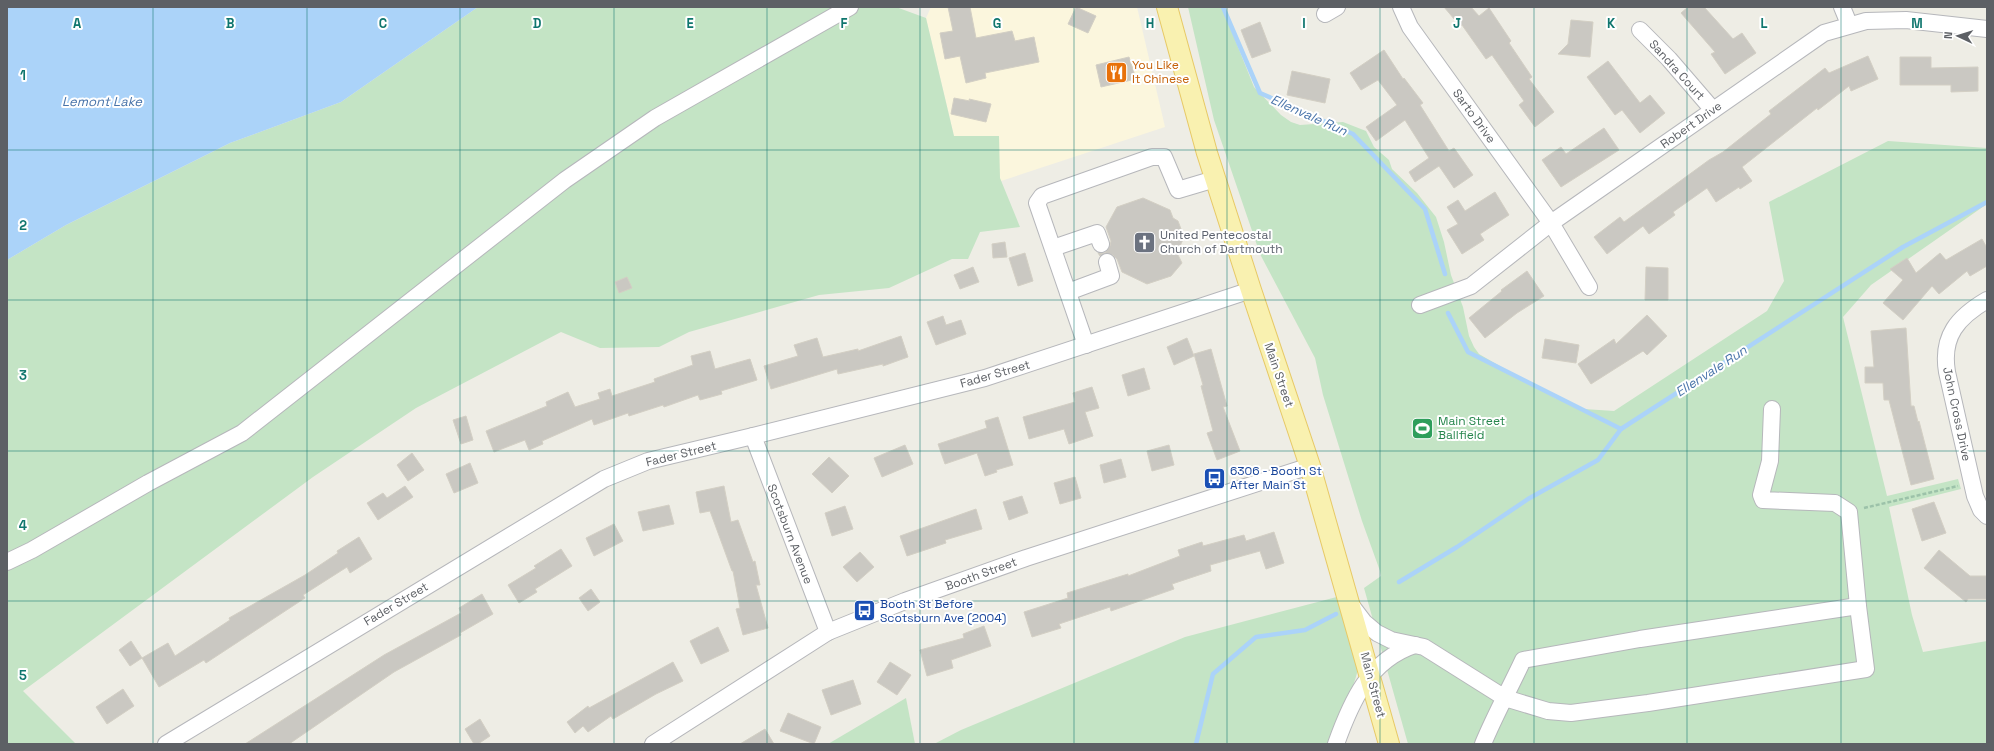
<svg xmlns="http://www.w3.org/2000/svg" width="1994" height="751" font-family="'Space Grotesk',sans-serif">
  <rect width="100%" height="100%" fill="#eeede5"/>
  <!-- commercial -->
  <polygon fill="#fbf6dd" points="931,7 1137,7 1165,127 1001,181 954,136 926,18"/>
  <!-- green -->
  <g fill="#c4e4c5">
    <polygon points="478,7 896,7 926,18 954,136 999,136 1000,178 1020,227 980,232 968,259 952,259 889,288 819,295 689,332 659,347 600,348 561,332 416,408 313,477 23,691 76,744 7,744 7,260 66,225 230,143 341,102"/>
    <polygon points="1188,7 1222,7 1254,87 1281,115 1291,122 1300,125 1343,122 1366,131 1374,147 1389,160 1392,169 1417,193 1436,217 1444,242 1451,275 1463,307 1469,336 1474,347 1479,354 1555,398 1584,409 1614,411 1767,311 1784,281 1769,202 1888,141 1987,148 1987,204 1871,285 1843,317 1887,496 1958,479 1961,489 1889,507 1912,615 1923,652 1987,641 1987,744 1408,744 1364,588 1381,576 1380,571 1362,521 1323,395 1315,358 1260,254 1214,120"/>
    <polygon points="1348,594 1363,654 1335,744 934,744 961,730 1185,637"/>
    <polygon points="906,698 915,744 828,744"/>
  </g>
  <!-- water -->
  <polygon fill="#abd3f9" points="7,7 478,7 341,102 230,143 66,225 7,260"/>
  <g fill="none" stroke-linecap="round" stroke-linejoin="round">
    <!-- stream -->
    <g stroke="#abd3f9" stroke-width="4.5">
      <polyline points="1223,7 1260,93 1353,134 1425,209 1445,274"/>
      <polyline points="1448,313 1468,352 1621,429 1903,247 1987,202"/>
      <polyline points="1399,582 1457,547 1528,499 1598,460 1621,429"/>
      <polyline points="1196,744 1213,674 1256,637 1305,630 1336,614"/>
    </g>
  </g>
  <!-- building -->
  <g fill="#cac8c2" stroke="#d3cfc4">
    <polygon points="948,7 970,7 976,38 1012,31 1015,41 1034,37 1039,62 985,73 986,78 966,83 960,56 945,59 940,33 953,31"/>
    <polygon points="1076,7 1096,16 1088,33 1068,24"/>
    <polygon points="1444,7 1471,7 1479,16 1489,8 1511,41 1509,43 1532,77 1529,79 1554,112 1535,127 1519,105 1524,101 1492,55 1486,59 1462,25 1460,26"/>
    <polygon points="1688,7 1704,7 1733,39 1742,33 1756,53 1725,74 1711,54 1715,52 1681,13"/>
    <polygon points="1571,20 1593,22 1590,57 1558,54 1568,44"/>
    <polygon points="1260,22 1271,51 1252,58 1241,30"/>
    <polygon points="1384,50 1403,79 1404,78 1423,103 1420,105 1449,151 1454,148 1473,175 1454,188 1439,166 1415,182 1409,172 1429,158 1405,120 1376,141 1366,127 1397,105 1378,80 1361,90 1350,73"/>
    <polygon points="1868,56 1878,79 1851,91 1849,86 1818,110 1817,108 1742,167 1752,181 1740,189 1739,187 1716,202 1707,188 1673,212 1675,215 1649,234 1643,226 1607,254 1594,237 1620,217 1624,222 1709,160 1723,152 1771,114 1769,111 1825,68 1829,73"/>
    <polygon points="1129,57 1136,79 1101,87 1096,65"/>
    <polygon points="1900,57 1931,57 1931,68 1978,67 1978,91 1951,92 1951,85 1900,85"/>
    <polygon points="1608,61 1640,103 1650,95 1665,113 1640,133 1622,110 1615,115 1587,77"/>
    <polygon points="1292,71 1330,79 1325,103 1287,95"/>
    <polygon points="954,98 970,101 969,99 991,104 986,122 951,114"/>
    <polygon points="1604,128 1619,150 1561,187 1542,160 1561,147 1566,154"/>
    <polygon points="1495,192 1509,215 1480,234 1484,240 1462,254 1447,230 1458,224 1447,207 1458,200 1465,211"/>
    <polygon points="1143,198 1170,210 1173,218 1178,221 1184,237 1177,253 1182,263 1171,276 1147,284 1122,272 1117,259 1113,255 1105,253 1100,256 1098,253 1105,253 1110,246 1111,241 1106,227 1117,207"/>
    <polygon points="1982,239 1987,248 1987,266 1970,276 1967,271 1939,294 1932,286 1903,320 1883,303 1903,280 1890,269 1907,258 1916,273 1940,253 1946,260"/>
    <polygon points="1005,242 1007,257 993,258 992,244"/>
    <polygon points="1025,253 1033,281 1018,286 1009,258"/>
    <polygon points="973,267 979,282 960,289 954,275"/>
    <polygon points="1646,267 1668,268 1668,300 1645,300"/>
    <polygon points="1527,271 1544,296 1517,313 1485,338 1469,318 1502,291 1501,290"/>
    <polygon points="627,277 632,288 619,293 615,282"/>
    <polygon points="1647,315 1667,336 1647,355 1643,351 1591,384 1578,364 1614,339 1616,344"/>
    <polygon points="943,316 946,325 961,320 966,334 936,345 927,322"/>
    <polygon points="1906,328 1911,406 1914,406 1918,422 1919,421 1934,479 1911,485 1889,400 1884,400 1883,383 1865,383 1865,367 1874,367 1871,331"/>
    <polygon points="901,336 908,357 883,366 883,364 838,374 837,369 771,389 764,366 798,356 794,345 817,338 823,357 858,349 858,351"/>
    <polygon points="1187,338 1194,356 1174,365 1167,347"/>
    <polygon points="1545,339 1579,345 1576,363 1542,358"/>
    <polygon points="1211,349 1227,406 1223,407 1240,451 1217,460 1207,433 1213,431 1201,386 1203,385 1194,354"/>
    <polygon points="710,351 715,369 750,359 757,380 721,391 722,394 700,400 698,395 664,407 663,405 629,416 628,413 594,425 592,419 542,441 543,444 529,450 525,440 494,452 486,431 547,406 546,402 568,392 575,407 600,399 598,393 610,389 612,396 655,382 654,379 693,365 691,356"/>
    <polygon points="1144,368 1150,389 1128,396 1122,375"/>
    <polygon points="1092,387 1099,408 1085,412 1093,436 1069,444 1064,429 1029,439 1023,417 1075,402 1073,393"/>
    <polygon points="466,416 473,440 461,444 453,420"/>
    <polygon points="998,417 1013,465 996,470 997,472 985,476 977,453 945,464 938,444 987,428 985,421"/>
    <polygon points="905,445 913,464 882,477 874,458"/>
    <polygon points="1169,445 1174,465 1152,471 1147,451"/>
    <polygon points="412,453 424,470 408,481 397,465"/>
    <polygon points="829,457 849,476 832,493 812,474"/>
    <polygon points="1121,459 1126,477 1104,483 1100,465"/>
    <polygon points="470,463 478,483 454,493 446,474"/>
    <polygon points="1075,477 1081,498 1060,504 1054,483"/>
    <polygon points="405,486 413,497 378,520 367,503 383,493 387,498"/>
    <polygon points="724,486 731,522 738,520 753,562 755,561 760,585 756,585 768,628 743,635 736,609 740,608 733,571 732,571 710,511 700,513 696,492"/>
    <polygon points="1022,496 1028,513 1009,520 1003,502"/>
    <polygon points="1934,502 1946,533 1922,541 1912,509"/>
    <polygon points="669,505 674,524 643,531 638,512"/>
    <polygon points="845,506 853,529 832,536 825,513"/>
    <polygon points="976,509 982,529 945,540 946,543 907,556 900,536"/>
    <polygon points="614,524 623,541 594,556 586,538"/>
    <polygon points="1274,532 1284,563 1266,569 1260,551 1210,565 1211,571 1172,584 1174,589 1111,611 1110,607 1059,624 1061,628 1032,637 1024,612 1068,598 1067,593 1128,574 1128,576 1180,556 1178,550 1202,542 1203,546 1244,535 1246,541"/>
    <polygon points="359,537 372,559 350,573 347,567 303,595 305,598 206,663 204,660 159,687 142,658 168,643 175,656 230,620 229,618 305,575 338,553 337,551"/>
    <polygon points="561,549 572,566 535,589 537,592 519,603 508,585 536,568 534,566"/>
    <polygon points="1939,550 1970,576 1987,576 1987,599 1968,599 1966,602 1924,568"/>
    <polygon points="860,552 874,567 857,582 843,567"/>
    <polygon points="591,589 600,602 588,611 579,598"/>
    <polygon points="482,594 493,614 460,633 461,635 394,672 289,744 245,744 384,655 461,613 459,608"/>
    <polygon points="984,626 991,646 951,660 953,668 927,676 920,650 964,638 963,634"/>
    <polygon points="718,627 729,651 701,664 690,641"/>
    <polygon points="131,641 142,658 130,666 119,650"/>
    <polygon points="673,662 683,681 656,694 613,719 611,716 588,732 583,726 575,733 567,722 588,706 589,708"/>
    <polygon points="890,662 911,675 897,695 877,682"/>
    <polygon points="853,680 861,704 831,715 822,690"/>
    <polygon points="123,689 134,706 107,724 96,707"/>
    <polygon points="788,713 821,727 814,744 780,731"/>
    <polygon points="480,719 490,736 478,744 474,744 465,729"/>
    <polygon points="765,729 774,744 740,744"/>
  </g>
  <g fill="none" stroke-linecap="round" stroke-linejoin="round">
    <defs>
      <g id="minor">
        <polyline points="1401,7 1410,27 1551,223 1589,287"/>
        <polyline points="1842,7 1849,24"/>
        <polyline points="1325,14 1337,7"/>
        <polyline points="1640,30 1669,59 1713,110"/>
        <polyline points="1053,248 1097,233 1101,244"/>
        <polyline points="1068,292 1111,276 1107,262"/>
        <path d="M1987,300c-29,17 -46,36 -40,72l28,124 6,14 6,6"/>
        <polyline points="1420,305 1471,286 1551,223 1824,33 1866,21 1906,20 1987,29"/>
        <polyline points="1086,345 1037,203 1042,196 1152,157 1164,157 1178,190 1215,179"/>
        <polyline points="1772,409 1770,461 1761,495 1763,500 1835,503 1849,512 1858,606"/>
        <polyline points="753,436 828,632"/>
        <polyline points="7,562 32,550 148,483 242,433 565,180 655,118 850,7"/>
        <path d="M1351,605l13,17 13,11 14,7 33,7 81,51 43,13 23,2 77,-10 218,-34 -8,-63 -218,33 -117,21c-13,28 -28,55 -40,84"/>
        <polyline points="166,744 604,479 648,461 753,436 985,378 1251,290"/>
        <polyline points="653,744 828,632 905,601 1026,558 1310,466"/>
        <path d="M1336,744c15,-42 33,-84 79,-99"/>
      </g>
      <polyline id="major" points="1167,7 1207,153 1251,290 1310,466 1389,744"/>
    </defs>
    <!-- minor casing -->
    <use href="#minor" stroke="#b6b7bb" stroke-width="18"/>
    <!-- major casing -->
    <use href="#major" stroke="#e7c966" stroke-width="22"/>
    <!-- path -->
    <polyline stroke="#9cc2a9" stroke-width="2.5" stroke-dasharray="4 2" stroke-linecap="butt" points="1864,508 1958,486"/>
    <!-- minor -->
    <use href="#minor" stroke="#fff" stroke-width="16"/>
    <!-- major -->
    <use href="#major" stroke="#f9f1b0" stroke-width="20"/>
  </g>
  <!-- grid -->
  <path fill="none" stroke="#0f766e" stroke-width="1" stroke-opacity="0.55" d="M153,7v737M307,7v737M460,7v737M614,7v737M767,7v737M920,7v737M1074,7v737M1227,7v737M1380,7v737M1534,7v737M1687,7v737M1841,7v737M7,150h1980M7,300h1980M7,451h1980M7,601h1980"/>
  <!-- icons -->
  <defs>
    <symbol id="restaurant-square" viewBox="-11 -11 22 22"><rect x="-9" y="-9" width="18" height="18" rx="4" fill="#e8710a" stroke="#fff"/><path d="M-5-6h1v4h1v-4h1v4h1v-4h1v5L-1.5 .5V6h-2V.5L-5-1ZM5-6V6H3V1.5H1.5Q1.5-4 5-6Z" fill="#fff"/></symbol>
    <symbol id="church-square" viewBox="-11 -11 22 22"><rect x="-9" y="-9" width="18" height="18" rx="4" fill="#6b7280" stroke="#fff"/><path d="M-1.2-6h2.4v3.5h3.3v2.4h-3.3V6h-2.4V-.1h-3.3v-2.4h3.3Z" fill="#fff"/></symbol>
    <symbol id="stadium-square" viewBox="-11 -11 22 22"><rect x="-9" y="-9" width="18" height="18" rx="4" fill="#2e9e5b" stroke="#fff"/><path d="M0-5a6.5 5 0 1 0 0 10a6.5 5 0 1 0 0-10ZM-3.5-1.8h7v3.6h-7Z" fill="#fff"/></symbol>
    <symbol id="bus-square" viewBox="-11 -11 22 22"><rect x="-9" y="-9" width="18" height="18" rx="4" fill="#1a4fb4" stroke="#fff"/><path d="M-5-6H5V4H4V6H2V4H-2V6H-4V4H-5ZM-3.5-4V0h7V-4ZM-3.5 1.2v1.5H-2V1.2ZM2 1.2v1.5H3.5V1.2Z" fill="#fff"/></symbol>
  </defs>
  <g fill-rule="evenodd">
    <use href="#restaurant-square" x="1104" y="60" width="25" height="25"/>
    <use href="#church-square" x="1132" y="230" width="25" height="25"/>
    <use href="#stadium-square" x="1410" y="416" width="25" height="25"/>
    <use href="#bus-square" x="1202" y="466" width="25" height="25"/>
    <use href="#bus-square" x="852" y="598" width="25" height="25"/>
  </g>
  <g text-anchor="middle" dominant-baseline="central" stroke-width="4" stroke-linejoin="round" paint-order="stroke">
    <!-- food labels -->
    <g font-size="12" fill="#c56008" stroke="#fff" text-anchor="start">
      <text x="1132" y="65">You Like<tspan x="1132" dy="14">It Chinese</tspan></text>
    </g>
    <!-- street labels -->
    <g font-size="12" fill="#5d6065" stroke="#fff">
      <text transform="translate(1677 70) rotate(48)">Sandra Court</text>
      <text transform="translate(1474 116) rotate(54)">Sarto Drive</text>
      <text transform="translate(1691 125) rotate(-35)">Robert Drive</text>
      <text transform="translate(995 374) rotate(-16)">Fader Street</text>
      <text transform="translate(1279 375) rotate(71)">Main Street</text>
      <text transform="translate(1957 414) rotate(78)">John Cross Drive</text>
      <text transform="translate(681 454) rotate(-14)">Fader Street</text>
      <text transform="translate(790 534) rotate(69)">Scotsburn Avenue</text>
      <text transform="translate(981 574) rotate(-20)">Booth Street</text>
      <text transform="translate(396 604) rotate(-31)">Fader Street</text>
      <text transform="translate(1373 685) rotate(75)">Main Street</text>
    </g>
    <!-- worship labels -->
    <g font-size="12" fill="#5b616d" stroke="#fff" text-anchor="start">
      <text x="1160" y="235">United Pentecostal<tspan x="1160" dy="14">Church of Dartmouth</tspan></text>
    </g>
    <!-- leisure labels -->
    <g font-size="12" fill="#27864d" stroke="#fff" text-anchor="start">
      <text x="1438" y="421">Main Street<tspan x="1438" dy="14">Ballfield</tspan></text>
    </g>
    <!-- transit labels -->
    <g font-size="12" fill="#164399" stroke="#fff" text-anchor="start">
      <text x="1230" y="471">6306 - Booth St<tspan x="1230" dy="14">After Main St</tspan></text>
      <text x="880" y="604">Booth St Before<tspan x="880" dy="14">Scotsburn Ave (2004)</tspan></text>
    </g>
    <!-- water labels -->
    <g font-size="13" font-style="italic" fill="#4974aa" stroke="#fff">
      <text x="102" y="101">Lemont Lake</text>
      <text transform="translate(1309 115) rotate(24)">Ellenvale Run</text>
      <text transform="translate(1711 371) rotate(-33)">Ellenvale Run</text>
    </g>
  </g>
  <g font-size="13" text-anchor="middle" font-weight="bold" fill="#0f766e" stroke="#fff" stroke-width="4" stroke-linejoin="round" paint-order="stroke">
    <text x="77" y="28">A</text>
    <text x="230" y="28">B</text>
    <text x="383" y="28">C</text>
    <text x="537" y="28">D</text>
    <text x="690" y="28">E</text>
    <text x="844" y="28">F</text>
    <text x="997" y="28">G</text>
    <text x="1150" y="28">H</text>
    <text x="1304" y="28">I</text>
    <text x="1457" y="28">J</text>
    <text x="1611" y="28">K</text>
    <text x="1764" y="28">L</text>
    <text x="1917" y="28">M</text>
    <text x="23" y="80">1</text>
    <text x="23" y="230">2</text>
    <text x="23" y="380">3</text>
    <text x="23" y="530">4</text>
    <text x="23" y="680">5</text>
  </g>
  <!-- border -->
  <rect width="1994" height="751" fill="none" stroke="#5d6065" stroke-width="16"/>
  <!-- north arrow -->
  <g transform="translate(1958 36) rotate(274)" stroke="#ffffff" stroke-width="3" paint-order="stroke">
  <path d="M0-3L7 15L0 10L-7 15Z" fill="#5d6065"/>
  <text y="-6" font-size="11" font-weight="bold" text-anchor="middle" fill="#5d6065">N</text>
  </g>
</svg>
